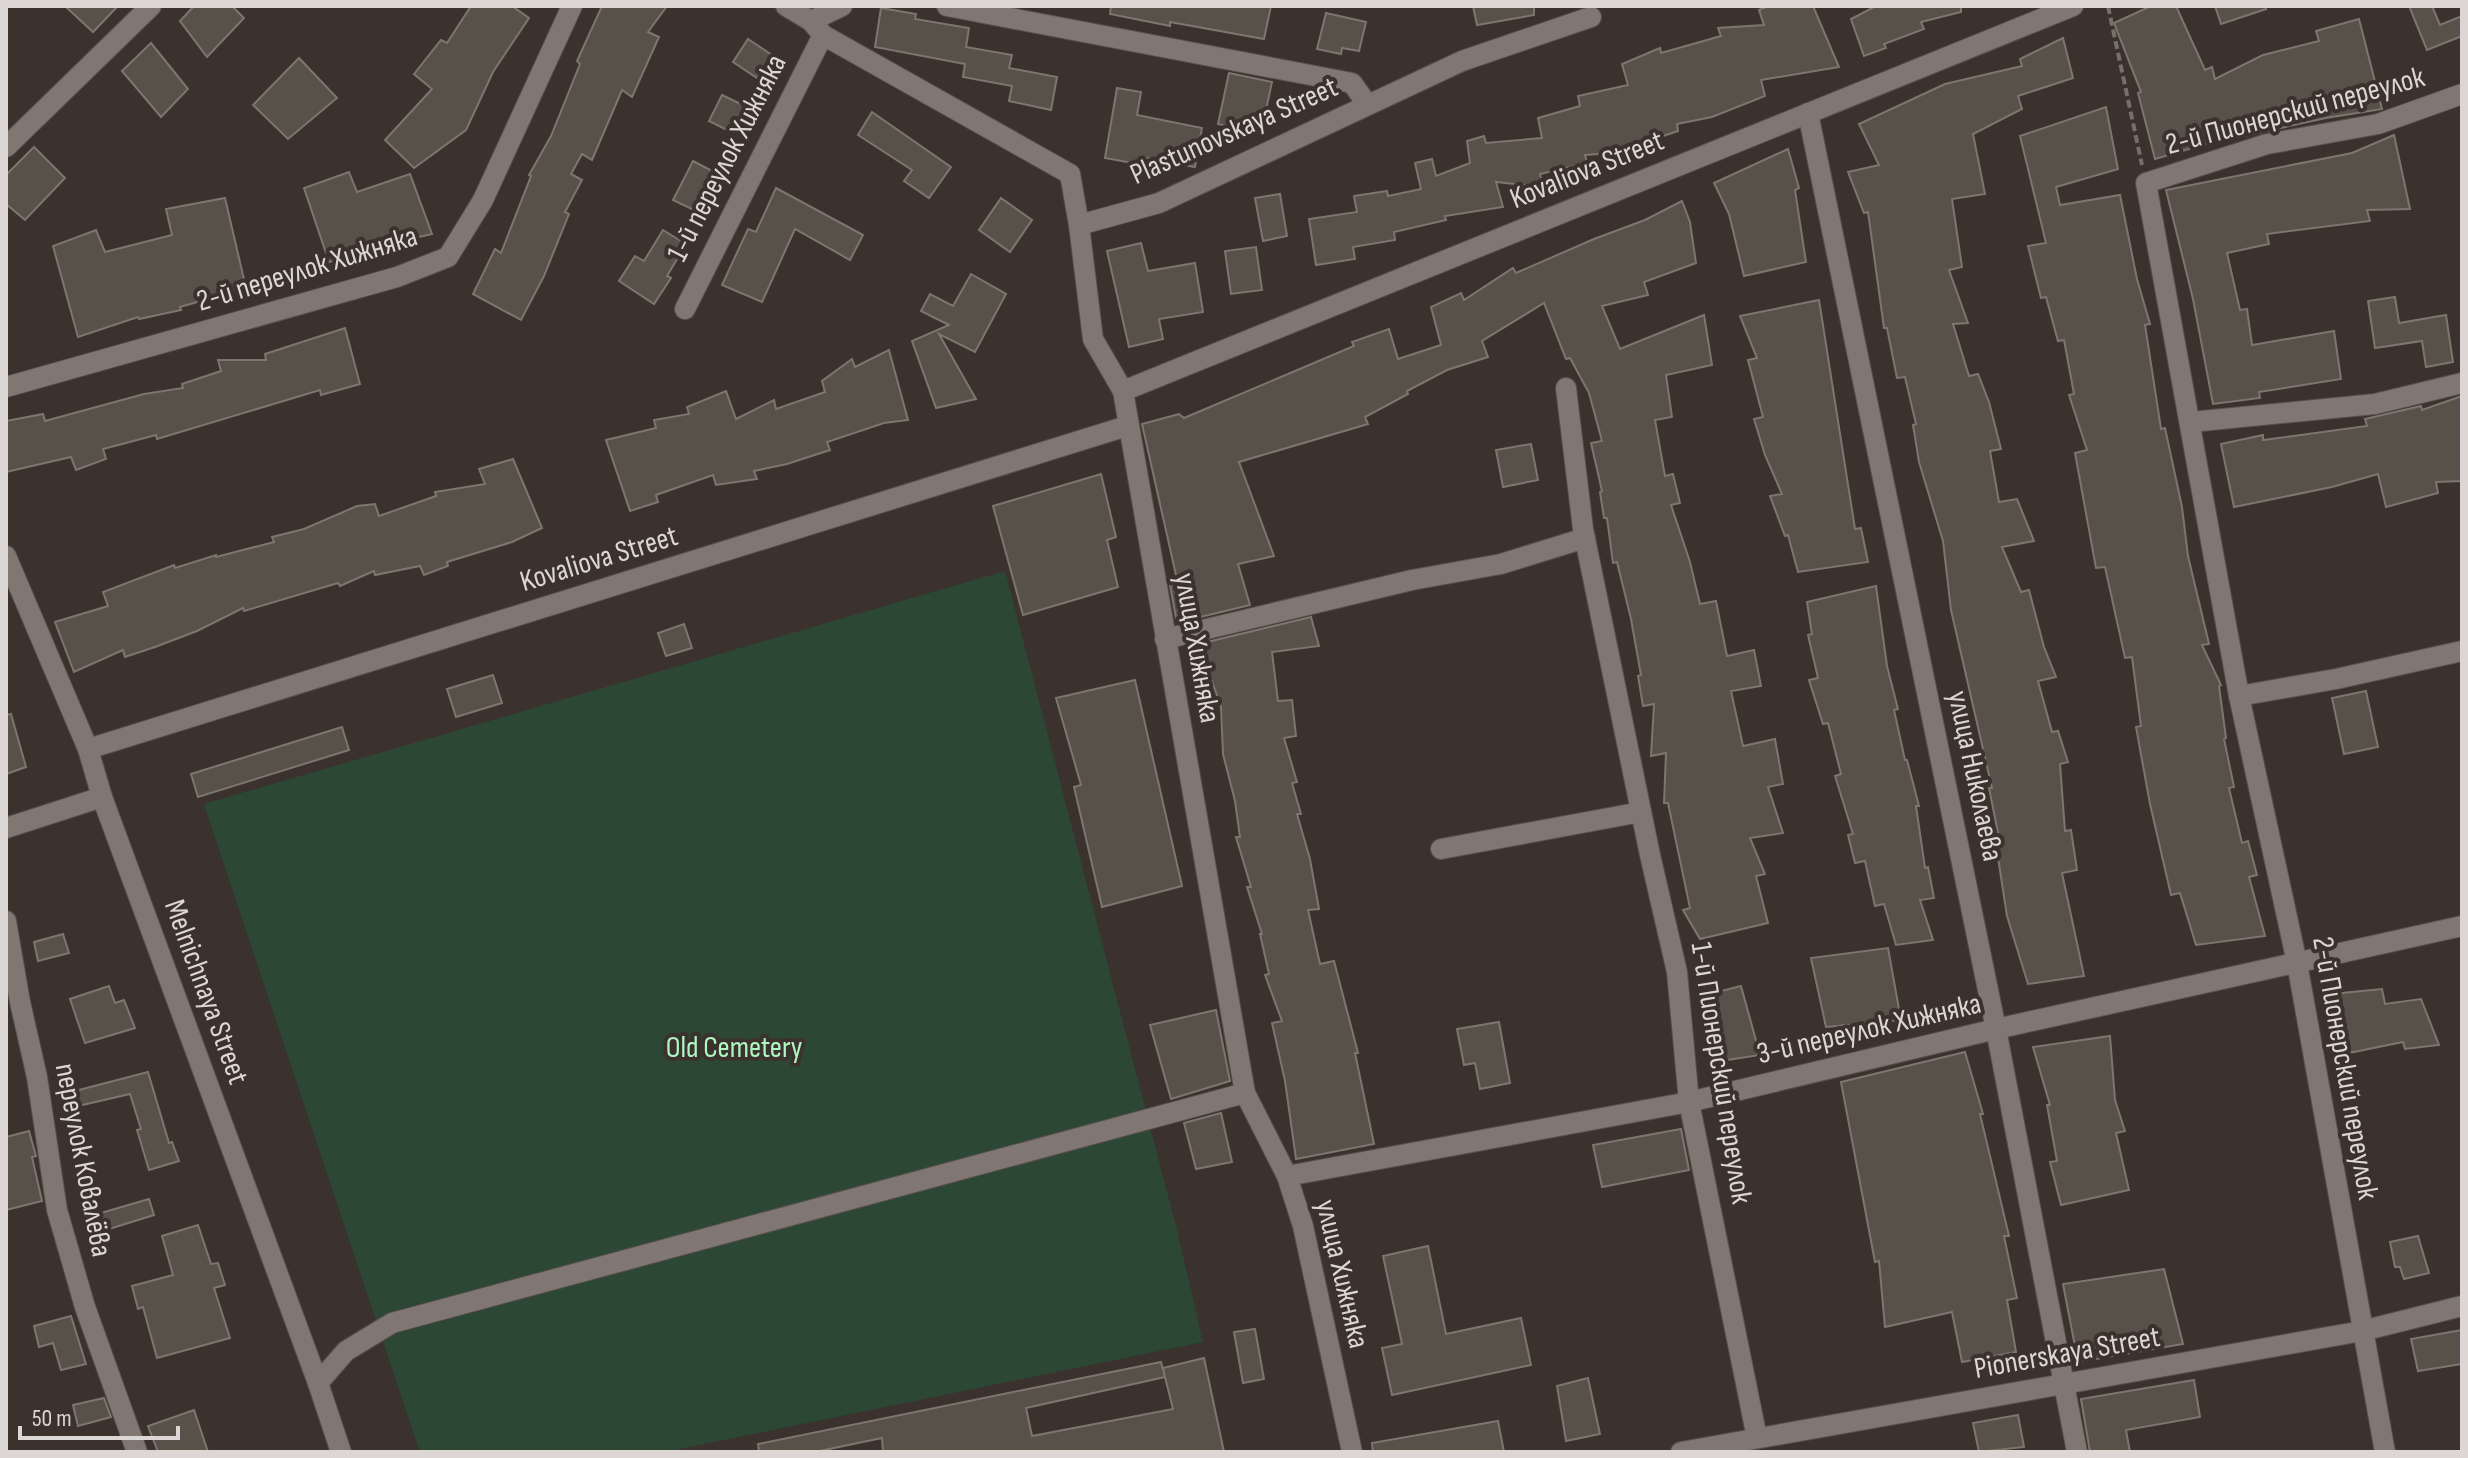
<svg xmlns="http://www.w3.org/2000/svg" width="2468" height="1458" font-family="'Sofia Sans Condensed',sans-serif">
  <rect width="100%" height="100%" fill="#3b322e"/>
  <!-- green -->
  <polygon fill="#2c4734" points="1005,571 1178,1234 1203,1342 665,1452 420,1452 204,804"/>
  <!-- building -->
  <g fill="#57514a" stroke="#7c766e" stroke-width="2" fill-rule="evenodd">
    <polygon points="65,6 118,6 93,32"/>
    <polygon points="194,6 232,6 244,18 207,57 180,21"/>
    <polygon points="471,6 512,6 529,18 493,72 466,130 414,168 385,140 432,89 414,74 441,40 447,43"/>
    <polygon points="602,6 667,6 648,32 659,37 632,97 622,90 592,160 582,154 571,174 582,180 565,212 569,214 544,276 521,320 473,294 495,249 501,253 531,176 529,175 551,136 580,64 577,61"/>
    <polygon points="1111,6 1271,6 1264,39 1170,22 1170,26 1110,14"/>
    <polygon points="1473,6 1534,6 1534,15 1477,25"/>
    <polygon points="1768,6 1813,6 1839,67 1761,80 1765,96 1712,117 1677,124 1678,131 1628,148 1629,152 1585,155 1587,163 1540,174 1543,187 1496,182 1503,207 1445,216 1446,220 1394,232 1395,240 1353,247 1355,259 1316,265 1309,219 1357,212 1354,196 1387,191 1388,196 1421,189 1415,163 1432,159 1436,176 1470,163 1467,141 1484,136 1486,143 1542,138 1538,118 1580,106 1578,96 1628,85 1622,64 1660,48 1661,53 1721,36 1718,28 1764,25 1759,10"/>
    <polygon points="1876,6 1961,6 1961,12 1921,22 1924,29 1884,44 1886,48 1864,56 1851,19"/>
    <polygon points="2151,6 2176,6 2205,70 2212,67 2215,79 2263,55 2319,41 2316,31 2359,19 2382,109 2326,118 2240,137 2240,134 2155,159 2138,93 2141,92 2114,23"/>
    <polygon points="2215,6 2265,6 2266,9 2221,24"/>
    <polygon points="2409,6 2432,6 2440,25 2462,16 2462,36 2427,50"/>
    <polygon points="881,8 916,14 915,19 969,28 966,47 1012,55 1009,68 1057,77 1051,110 1009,101 1012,86 963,77 965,64 875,47"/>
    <polygon points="1326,13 1366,22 1359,51 1342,48 1341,54 1317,49"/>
    <polygon points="2063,38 2073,78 2018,96 2022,109 1973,134 1985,194 1952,199 1962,267 1949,270 1968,323 1953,324 1969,376 1978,374 1989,402 2001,449 1990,451 1999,502 2017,499 2034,541 2002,547 2021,592 2029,590 2044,647 2056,677 2038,681 2052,732 2058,731 2068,762 2060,764 2065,831 2071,830 2077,870 2062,873 2084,976 2028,984 2007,916 1995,838 1999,838 1989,788 1992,788 1951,610 1943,541 1919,462 1913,425 1916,424 1905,377 1897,378 1887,328 1884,328 1868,212 1864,213 1848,172 1879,165 1859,124 1945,84 2022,66 2020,59"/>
    <polygon points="748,39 772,55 757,78 733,62"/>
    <polygon points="151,43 188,89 161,117 122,71"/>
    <polygon points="299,58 337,98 288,139 253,105"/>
    <polygon points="1229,73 1272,82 1261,133 1218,124"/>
    <polygon points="1117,88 1141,92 1137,115 1202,128 1195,167 1140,157 1138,164 1105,158"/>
    <polygon points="722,95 747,107 733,133 709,121"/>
    <polygon points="2106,107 2118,169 2056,187 2060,205 2120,195 2137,279 2150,324 2145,325 2161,429 2165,428 2182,507 2188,556 2209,644 2202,645 2221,685 2219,686 2226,738 2224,739 2234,787 2229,788 2242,843 2248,841 2257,875 2249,877 2265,936 2196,945 2180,893 2171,895 2150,804 2136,727 2141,726 2132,657 2125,658 2105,567 2096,568 2075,453 2087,450 2069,395 2074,394 2064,340 2058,341 2046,297 2041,298 2028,246 2046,243 2020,136"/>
    <polygon points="872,112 951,167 929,198 904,181 912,170 858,135"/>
    <polygon points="2394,135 2410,209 2367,210 2370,221 2267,234 2269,244 2227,253 2240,310 2247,309 2252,345 2334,331 2341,379 2259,392 2260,398 2213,404 2193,299 2166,190 2352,153"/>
    <polygon points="34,147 65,178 25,220 6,204 6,175"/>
    <polygon points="1788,149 1799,188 1795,190 1806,262 1744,276 1729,214 1714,183"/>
    <polygon points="693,161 718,174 698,212 673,200"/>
    <polygon points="349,172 357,192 410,174 432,234 377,247 379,252 329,262 304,188"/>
    <polygon points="776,188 863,235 850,260 795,229 762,302 722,285 748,229 756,232"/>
    <polygon points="1280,194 1287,236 1263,241 1255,198"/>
    <polygon points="225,198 246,288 180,307 181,310 139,319 138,317 78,337 53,246 96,230 105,252 172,235 166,209"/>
    <polygon points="1001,198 1032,220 1010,252 979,230"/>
    <polygon points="1682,201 1690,222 1696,263 1644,282 1648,295 1602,306 1620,349 1704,315 1712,365 1666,375 1672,417 1655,420 1665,476 1673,474 1680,503 1671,505 1690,562 1700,604 1716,601 1727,656 1754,650 1761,686 1731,691 1743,746 1775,739 1783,784 1768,787 1783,833 1750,838 1765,874 1756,876 1768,923 1700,939 1683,910 1690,908 1668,803 1664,803 1666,753 1651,756 1654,704 1643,706 1638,676 1641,675 1631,619 1617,562 1613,563 1607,518 1604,518 1600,492 1602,491 1591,443 1602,441 1589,393 1570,358 1566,359 1544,303 1482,341 1488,357 1447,370 1407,391 1408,394 1365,417 1368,424 1239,462 1274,556 1238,564 1250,605 1192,619 1191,615 1176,618 1170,585 1178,584 1142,424 1179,414 1184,418 1354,346 1352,342 1389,329 1398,359 1441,345 1431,307 1461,293 1464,300 1513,268 1516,273 1594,239 1645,220"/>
    <polygon points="663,230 686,244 667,276 671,278 654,304 619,281 635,256 644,261"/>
    <polygon points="1141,243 1148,271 1195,263 1203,312 1159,319 1163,339 1129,347 1107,251"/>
    <polygon points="1256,247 1262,290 1231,294 1225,251"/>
    <polygon points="971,274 1006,294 975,352 939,334 976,399 936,408 912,341 949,325 921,311 930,294 953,306"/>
    <polygon points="2395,297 2399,323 2446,315 2453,362 2426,367 2422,341 2375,348 2368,301"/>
    <polygon points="1819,300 1855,529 1861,528 1868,562 1798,572 1788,535 1785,536 1770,496 1782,494 1765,455 1754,419 1763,417 1748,360 1757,358 1740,316"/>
    <polygon points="345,328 360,384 321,395 320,390 157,439 156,435 103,449 106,459 76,470 71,457 6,472 6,421 43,414 45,421 144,394 183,388 182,384 221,371 218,360 266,360 265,354"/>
    <polygon points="889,350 908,420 884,423 827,442 830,450 787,464 754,471 757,479 716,485 713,475 656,495 658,502 630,511 606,440 656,428 654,420 689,414 687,407 726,391 736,419 774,400 776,409 825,392 822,381 852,359 855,367"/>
    <polygon points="2462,396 2462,481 2436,482 2438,493 2386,507 2378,474 2332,487 2234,507 2221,444 2263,435 2263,440 2367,426 2365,419 2421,406 2422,410"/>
    <polygon points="1531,444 1538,480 1503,487 1496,450"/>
    <polygon points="513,459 542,528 512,542 447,562 448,566 424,575 420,566 375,575 374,571 340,586 338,583 244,611 243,608 197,631 155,647 125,657 123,650 74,672 55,622 108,606 103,592 174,565 175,568 216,555 216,557 274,542 272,537 304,529 357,506 375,504 379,516 436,496 435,492 485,484 479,469"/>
    <polygon points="1101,474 1116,537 1107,540 1118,587 1023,615 993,506"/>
    <polygon points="1876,586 1887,666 1898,709 1894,710 1905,760 1907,760 1919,806 1916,806 1925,868 1928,867 1934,898 1920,900 1933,940 1896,945 1884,904 1875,906 1865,861 1855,863 1848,835 1853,834 1835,776 1841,774 1828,723 1823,724 1809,680 1818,678 1808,635 1812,634 1807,602"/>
    <polygon points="1311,617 1319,646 1272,652 1278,701 1292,700 1296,736 1284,738 1297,782 1292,783 1301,814 1297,814 1310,859 1319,909 1308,910 1320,964 1334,961 1358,1053 1355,1053 1374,1144 1296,1159 1285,1081 1272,1023 1282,1021 1265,975 1269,974 1260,934 1262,934 1247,887 1251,887 1236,837 1240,837 1235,801 1223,754 1221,707 1199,644"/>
    <polygon points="684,624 692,648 666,656 658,633"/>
    <polygon points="493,675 502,703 456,717 447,689"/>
    <polygon points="1135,680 1182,886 1102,907 1074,787 1081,785 1056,698"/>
    <polygon points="2366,691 2378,747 2344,754 2332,698"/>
    <polygon points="11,714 26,767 6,774 6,715"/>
    <polygon points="342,727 349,750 198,797 191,774"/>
    <polygon points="63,934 69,953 38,961 34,942"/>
    <polygon points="1888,948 1901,1020 1826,1027 1811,958"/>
    <polygon points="109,986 115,1003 124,1000 135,1028 85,1043 70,999"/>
    <polygon points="1741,986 1760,1055 1714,1062 1698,997"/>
    <polygon points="2382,989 2385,1004 2421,999 2439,1045 2405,1049 2403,1042 2344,1054 2332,994"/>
    <polygon points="1216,1010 1230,1081 1171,1099 1150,1025"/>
    <polygon points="1499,1022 1510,1083 1480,1089 1475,1063 1464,1065 1457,1029"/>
    <polygon points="2110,1036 2115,1100 2125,1131 2116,1133 2129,1190 2061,1205 2050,1162 2057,1161 2047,1105 2050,1105 2033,1047"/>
    <polygon points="1965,1052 1983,1114 1980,1114 2009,1236 2004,1236 2017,1298 2007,1300 2016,1352 1962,1362 1952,1312 1885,1327 1879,1261 1875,1262 1841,1082"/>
    <polygon points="148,1072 169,1143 172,1142 179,1161 149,1170 137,1130 141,1129 130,1094 78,1106 75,1091"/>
    <polygon points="1221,1113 1232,1162 1196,1169 1184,1123"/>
    <polygon points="1681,1129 1689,1170 1602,1187 1593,1145"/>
    <polygon points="29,1131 36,1156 32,1157 42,1201 6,1210 6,1137"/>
    <polygon points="149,1199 154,1215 106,1230 101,1213"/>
    <polygon points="198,1225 211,1264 218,1263 225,1285 214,1288 230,1338 157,1358 143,1307 138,1309 132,1286 173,1275 162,1236"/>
    <polygon points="2418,1236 2429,1273 2404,1279 2400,1267 2395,1267 2390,1242"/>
    <polygon points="1428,1246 1446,1334 1521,1318 1531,1365 1392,1395 1382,1348 1402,1344 1383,1256"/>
    <polygon points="2164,1269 2183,1344 2078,1362 2063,1284"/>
    <polygon points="71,1316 86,1364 61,1370 53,1343 39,1347 34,1326"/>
    <polygon points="1255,1329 1264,1379 1243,1383 1234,1332"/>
    <polygon points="2462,1330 2462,1364 2418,1371 2411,1339"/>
    <path d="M1204,1358l20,94h-341l-1,-14 -67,14h-56l-1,-8 403,-82 4,15 -2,-9zM1165,1377l8,32 -141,27 -6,-28z"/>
    <polygon points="1588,1378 1600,1434 1566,1441 1557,1386"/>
    <polygon points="2194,1380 2200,1417 2126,1430 2130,1452 2090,1452 2081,1399"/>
    <polygon points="104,1398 111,1417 78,1426 73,1405"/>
    <polygon points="194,1410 208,1452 158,1452 148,1426"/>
    <polygon points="2018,1415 2024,1447 1979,1452 1973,1423"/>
    <polygon points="1498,1421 1504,1452 1373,1452 1372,1443"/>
  </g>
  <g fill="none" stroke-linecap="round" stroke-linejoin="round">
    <defs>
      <g id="minor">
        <polyline points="786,6 811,21 823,35 1070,174 1079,225 1093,339 1123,391 1245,1093 1287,1176 1303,1226 1352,1452"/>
        <polyline points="947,6 1352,83 1367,104"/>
        <polyline points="811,21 842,6"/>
        <polyline points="1808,113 1996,1029 2077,1452"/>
        <polyline points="6,147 151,6"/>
        <polyline points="1079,225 1159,203 1462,61 1591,17"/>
        <polyline points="685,309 823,35"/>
        <polyline points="6,387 397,277 448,257 483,200 572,6"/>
        <polyline points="1566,388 1583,529 1650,855 1677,972 1689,1102 1757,1438"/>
        <polyline points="1123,391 2073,6"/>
        <polyline points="2191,422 2375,404 2462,383"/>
        <polyline points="6,556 88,749 102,797 318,1383 341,1452"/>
        <polyline points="1165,639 1412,580 1501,564 1585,538"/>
        <polyline points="2239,696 2336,679 2462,651"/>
        <polyline points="88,749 1127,426"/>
        <polyline points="6,828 102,797"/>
        <polyline points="1441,849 1641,812"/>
        <polyline points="6,921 20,1002 37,1077 57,1210 85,1307 137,1452"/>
        <polyline points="1287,1176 1689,1102 1996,1029 2462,926"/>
        <polyline points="318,1383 346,1351 392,1323 1245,1093"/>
        <polyline points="1681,1452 2362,1331 2462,1306"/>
        <polyline points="2385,1452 2297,963 2239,696 2146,183 2267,144 2378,124 2462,94"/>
      </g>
    </defs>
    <!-- minor casing -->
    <use href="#minor" stroke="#564f4c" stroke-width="22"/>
    <!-- path -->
    <polyline stroke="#776f6c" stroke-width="4" stroke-dasharray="8 4" stroke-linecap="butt" points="2108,6 2142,165"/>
    <!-- minor -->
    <use href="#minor" stroke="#807672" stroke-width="20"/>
  </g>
  <g text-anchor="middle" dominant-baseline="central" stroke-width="8" stroke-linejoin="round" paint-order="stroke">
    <!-- street labels -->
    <g font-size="30" fill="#dcd6d4" stroke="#3b322e">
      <text transform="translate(2295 111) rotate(-15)">2-й Пионерский переулок</text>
      <text transform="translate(1234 131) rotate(-24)">Plastunovskaya Street</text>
      <text transform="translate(727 158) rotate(-63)">1-й переулок Хижняка</text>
      <text transform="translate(1587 170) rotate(-22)">Kovaliova Street</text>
      <text transform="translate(307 269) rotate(-17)">2-й переулок Хижняка</text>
      <text transform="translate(599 559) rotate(-17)">Kovaliova Street</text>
      <text transform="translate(1197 648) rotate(80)">улица Хижняка</text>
      <text transform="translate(1975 776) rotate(78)">улица Николаева</text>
      <text transform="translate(206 992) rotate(70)">Melnichnaya Street</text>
      <text transform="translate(1869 1029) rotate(-13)">3-й переулок Хижняка</text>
      <text transform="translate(2345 1068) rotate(80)">2-й Пионерский переулок</text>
      <text transform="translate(1721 1073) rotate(81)">1-й Пионерский переулок</text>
      <text transform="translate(83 1160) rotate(79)">переулок Ковалёва</text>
      <text transform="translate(1342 1274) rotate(77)">улица Хижняка</text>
      <text transform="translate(2067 1353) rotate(-10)">Pionerskaya Street</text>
    </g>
    <!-- park labels -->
    <g font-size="30" fill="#adf8c1" stroke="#3b322e">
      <text x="734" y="1048">Old Cemetery</text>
    </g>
  </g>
  <!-- border -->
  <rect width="2468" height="1458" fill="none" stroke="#dcd6d4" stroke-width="16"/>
  <!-- scale -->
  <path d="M20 1426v12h158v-12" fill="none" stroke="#dcd6d4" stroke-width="4"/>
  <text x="32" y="1426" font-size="24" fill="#dcd6d4" stroke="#3b322e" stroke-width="6" paint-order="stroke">50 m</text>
</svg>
